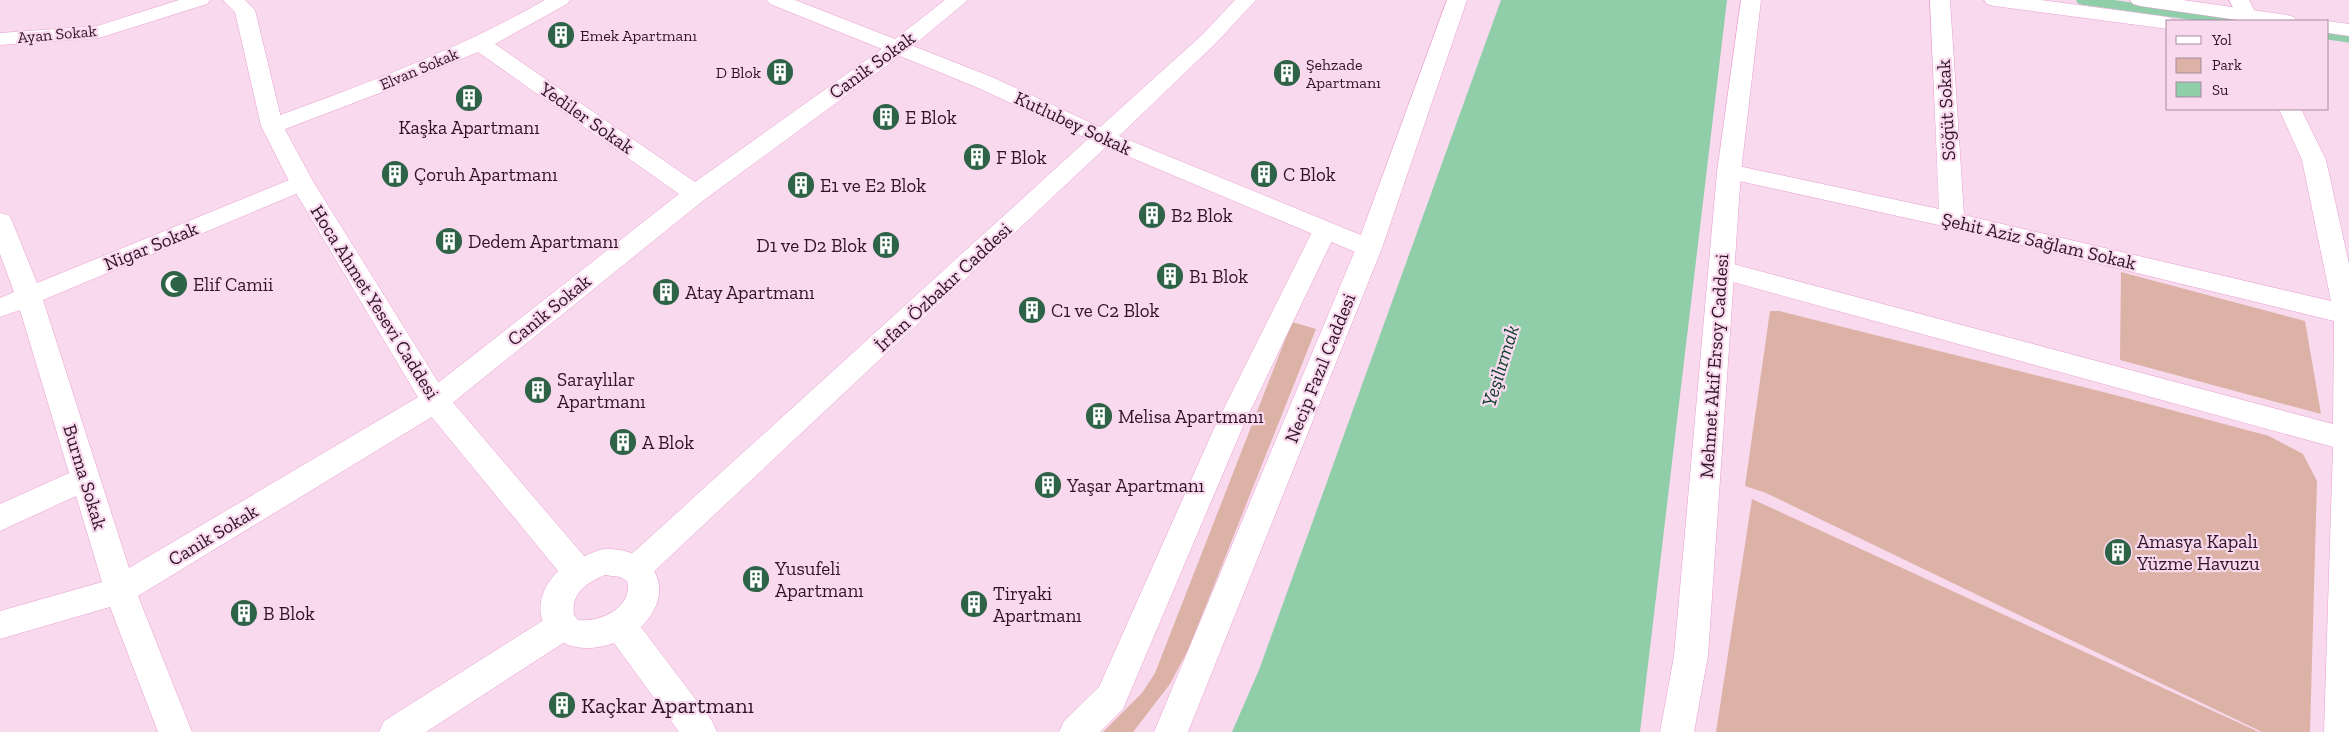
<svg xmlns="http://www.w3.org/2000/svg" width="2349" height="732" font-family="'Zilla Slab',serif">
  <rect width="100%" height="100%" fill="#f9d9ee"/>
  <!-- green -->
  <g fill="#dbb2a5">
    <polygon points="2121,272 2305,321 2321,414 2120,360"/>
    <polygon points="1770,311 1779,311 2111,394 2269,436 2303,454 2317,481 2310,732 2262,732 1766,493 1745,486"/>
    <polygon points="1292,322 1316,329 1189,648 1170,684 1133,732 1103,732 1142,693 1155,673"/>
    <polygon points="1752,499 2259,732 1716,732"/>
  </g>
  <!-- water -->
  <polygon fill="#8fcea9" points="1501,0 1727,0 1640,732 1232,732 1259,670"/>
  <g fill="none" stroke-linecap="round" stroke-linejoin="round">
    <!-- stream -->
    <g stroke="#8fcea9" stroke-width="9">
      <polyline points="2081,0 2232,21"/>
      <polyline points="2328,35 2349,38"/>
    </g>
    <defs>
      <g id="minor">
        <polygon points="179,0 210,0 207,4 99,38 0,45 0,33 97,26"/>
        <path d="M545,0h25l-3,4 -72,40 200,138 187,-133 -112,-45 -3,-4h28l100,39 50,-39h23l-55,46 79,31 108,50 102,-92 33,-35h21l-40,43 -97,93 259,106 4,6 -4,6 -9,3 -9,-3 -254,-107 -459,431 -11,4 -11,-4 -5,-9 5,-9 463,-421 -112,-52 -76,-31 -196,144 -259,209 -307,187 54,136h-34l-48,-125 -110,32v-28l102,-29 -26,-86 -76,35v-27l69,-31 -49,-163 -20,7v-19l14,-6 -14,-38v-41l9,2 3,6 25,62 257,-105 8,-3 8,3 4,5 -4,5 -267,112 86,268 296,-175 254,-199 -201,-142 -88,37 -110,42 -8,2 -8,-2 -3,-5 3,-5c96,-35 192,-70 281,-121z"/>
        <polygon points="1930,0 1950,0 1964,215 2331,301 2302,160 2279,109 2301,109 2326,160 2349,264 2349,732 2324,732 2333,447 1722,279 1713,276 1709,270 1713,264 1722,261 2333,424 2334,321 1952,228 1721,177 1717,172 1721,167 1729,164 1939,209"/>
        <polygon points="2229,0 2249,0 2257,16 2251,21 2240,20"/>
        <polygon points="562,612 574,616 578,626 574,636 426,732 379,732 384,721 550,616"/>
      </g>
      <g id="tertiary">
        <polygon points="1447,0 1467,0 1382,248 1188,732 1154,732 1356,248"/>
        <polygon points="1741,0 1761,0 1741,172 1708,656 1694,732 1660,732 1674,656 1717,172"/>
        <polygon points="1984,0 2041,0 2168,17 2177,21 2168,21 2168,29 1994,6 1987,4"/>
        <polygon points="2130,0 2183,0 2287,15 2294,17 2297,21 2245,21 2140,6 2133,4"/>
        <polygon points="2326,21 2328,21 2349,24 2349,36 2328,33 2328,21"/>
        <polygon points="1325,222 1334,224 1337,230 1244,424 1123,709 1100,732 1059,732 1064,721 1099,687 1216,424 1316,224"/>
      </g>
      <path id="secondary" d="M223,0h22l10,10 28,116 31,57 131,210 139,163c6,-2 15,-7 22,-7 49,-1 72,42 35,78l71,94 5,11h-38l-65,-89c-57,21 -99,-28 -56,-72l-133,-162 -135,-226 -29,-57 -26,-114zM605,575l15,2 7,4c7,26 -28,42 -49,39l-4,-5c-3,-22 12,-32 31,-40z"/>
    </defs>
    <!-- minor casing -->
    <use href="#minor" stroke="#e89ed2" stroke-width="1"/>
    <!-- tertiary casing -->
    <use href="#tertiary" stroke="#e89ed2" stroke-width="1"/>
    <!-- secondary casing -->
    <use href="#secondary" stroke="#e89ed2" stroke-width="1"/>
    <!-- minor -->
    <use href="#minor" fill="#fff" fill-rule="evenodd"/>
    <!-- tertiary -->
    <use href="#tertiary" fill="#fff" fill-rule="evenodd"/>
    <!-- secondary -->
    <use href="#secondary" fill="#fff" fill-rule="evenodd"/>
  </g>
  <!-- icons -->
  <defs>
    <symbol id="building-disc" viewBox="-11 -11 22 22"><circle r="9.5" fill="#2f6348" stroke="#f9d9ee"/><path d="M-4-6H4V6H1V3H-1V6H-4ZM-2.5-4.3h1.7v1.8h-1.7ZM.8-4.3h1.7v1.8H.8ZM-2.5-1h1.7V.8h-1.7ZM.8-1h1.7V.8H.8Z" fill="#fff"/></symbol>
    <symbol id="mosque-disc" viewBox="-11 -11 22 22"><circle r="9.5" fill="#2f6348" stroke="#f9d9ee"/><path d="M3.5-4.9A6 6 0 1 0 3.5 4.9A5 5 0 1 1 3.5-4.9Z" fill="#fff"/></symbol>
  </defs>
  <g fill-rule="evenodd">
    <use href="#building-disc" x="545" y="19" width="32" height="32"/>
    <use href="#building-disc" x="764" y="56" width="32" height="32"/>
    <use href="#building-disc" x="1271" y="57" width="32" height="32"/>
    <use href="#building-disc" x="453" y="82" width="32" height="32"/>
    <use href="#building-disc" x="870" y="101" width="32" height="32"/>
    <use href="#building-disc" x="961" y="141" width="32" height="32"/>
    <use href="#building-disc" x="379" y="158" width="32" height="32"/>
    <use href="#building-disc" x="1248" y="158" width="32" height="32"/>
    <use href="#building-disc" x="785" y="169" width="32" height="32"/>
    <use href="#building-disc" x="1136" y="199" width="32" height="32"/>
    <use href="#building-disc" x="433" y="225" width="32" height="32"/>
    <use href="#building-disc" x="870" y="229" width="32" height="32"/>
    <use href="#building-disc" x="1154" y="260" width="32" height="32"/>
    <use href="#mosque-disc" x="158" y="268" width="32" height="32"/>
    <use href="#building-disc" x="650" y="276" width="32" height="32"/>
    <use href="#building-disc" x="1016" y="294" width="32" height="32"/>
    <use href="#building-disc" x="522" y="374" width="32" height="32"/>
    <use href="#building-disc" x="1083" y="400" width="32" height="32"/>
    <use href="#building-disc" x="607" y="426" width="32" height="32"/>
    <use href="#building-disc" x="1032" y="469" width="32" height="32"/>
    <use href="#building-disc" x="2102" y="536" width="32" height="32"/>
    <use href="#building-disc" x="740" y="563" width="32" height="32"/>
    <use href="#building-disc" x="958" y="588" width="32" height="32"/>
    <use href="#building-disc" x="228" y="597" width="32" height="32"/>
    <use href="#building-disc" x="546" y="689" width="32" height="32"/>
  </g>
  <g text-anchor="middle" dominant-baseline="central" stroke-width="4.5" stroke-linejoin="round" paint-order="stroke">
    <!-- far-street labels -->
    <g font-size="16" fill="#2f1428" stroke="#f9d9ee">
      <text transform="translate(57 34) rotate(-5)">Ayan Sokak</text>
      <text transform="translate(419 69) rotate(-23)">Elvan Sokak</text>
    </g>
    <!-- far-poi labels -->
    <g font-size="16" fill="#2f1428" stroke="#f9d9ee" text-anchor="start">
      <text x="580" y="35">Emek Apartmanı</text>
      <text x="1306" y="64">Şehzade<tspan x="1306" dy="18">Apartmanı</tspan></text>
      <text x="761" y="72" text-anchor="end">D Blok</text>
    </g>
    <!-- street labels -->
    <g font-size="19" fill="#2f1428" stroke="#f9d9ee">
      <text transform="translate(872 65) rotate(-36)">Canik Sokak</text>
      <text transform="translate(1946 110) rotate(-93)">Söğüt Sokak</text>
      <text transform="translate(587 118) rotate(35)">Yediler Sokak</text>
      <text transform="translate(1073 123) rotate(25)">Kutlubey Sokak</text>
      <text transform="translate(2039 241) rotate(13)">Şehit Aziz Sağlam Sokak</text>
      <text transform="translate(151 246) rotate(-22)">Nigar Sokak</text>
      <text transform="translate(943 287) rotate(-43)">İrfan Özbakır Caddesi</text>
      <text transform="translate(375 302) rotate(58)">Hoca Ahmet Yesevi Caddesi</text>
      <text transform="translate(549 310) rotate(-39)">Canik Sokak</text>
      <text transform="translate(1714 366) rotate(-86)">Mehmet Akif Ersoy Caddesi</text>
      <text transform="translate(1320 368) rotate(-68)">Necip Fazıl Caddesi</text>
      <text transform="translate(85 477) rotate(73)">Burma Sokak</text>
      <text transform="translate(213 535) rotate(-31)">Canik Sokak</text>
    </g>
    <!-- poi labels -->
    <g font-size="19" fill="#2f1428" stroke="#f9d9ee" text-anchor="start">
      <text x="905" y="117">E Blok</text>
      <text x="469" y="127" text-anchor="middle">Kaşka Apartmanı</text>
      <text x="996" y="157">F Blok</text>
      <text x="414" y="174">Çoruh Apartmanı</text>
      <text x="1283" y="174">C Blok</text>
      <text x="820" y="185">E1 ve E2 Blok</text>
      <text x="1171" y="215">B2 Blok</text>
      <text x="468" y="241">Dedem Apartmanı</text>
      <text x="867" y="245" text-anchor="end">D1 ve D2 Blok</text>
      <text x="1189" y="276">B1 Blok</text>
      <text x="193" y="284">Elif Camii</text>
      <text x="685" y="292">Atay Apartmanı</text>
      <text x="1051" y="310">C1 ve C2 Blok</text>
      <text x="557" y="379">Saraylılar<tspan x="557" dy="22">Apartmanı</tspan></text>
      <text x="1118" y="416">Melisa Apartmanı</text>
      <text x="642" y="442">A Blok</text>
      <text x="1067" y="485">Yaşar Apartmanı</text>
      <text x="2137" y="541">Amasya Kapalı<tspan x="2137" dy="22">Yüzme Havuzu</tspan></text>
      <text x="775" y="568">Yusufeli<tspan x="775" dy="22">Apartmanı</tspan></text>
      <text x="993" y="593">Tiryaki<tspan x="993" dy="22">Apartmanı</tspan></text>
      <text x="263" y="613">B Blok</text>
    </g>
    <!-- water labels -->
    <g font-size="20" font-style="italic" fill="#063b24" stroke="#f9d9ee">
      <text transform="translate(1500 366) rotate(-73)">Yeşilırmak</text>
    </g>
    <!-- near-poi labels -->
    <g font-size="22" fill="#2f1428" stroke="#f9d9ee" text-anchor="start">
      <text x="581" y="705">Kaçkar Apartmanı</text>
    </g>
  </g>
  <!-- legend -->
  <rect x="2166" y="20" width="162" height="90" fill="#f9d9ee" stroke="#a88a9f"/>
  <rect x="2176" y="36" width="25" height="8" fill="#ffffff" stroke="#a88a9f"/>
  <text x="2212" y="45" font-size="15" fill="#2f1428">Yol</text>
  <rect x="2176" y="58" width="25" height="15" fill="#dbb2a5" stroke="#a88a9f"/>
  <text x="2212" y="70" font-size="15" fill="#2f1428">Park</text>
  <rect x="2176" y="82" width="25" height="15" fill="#8fcea9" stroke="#a88a9f"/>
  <text x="2212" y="95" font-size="15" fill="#2f1428">Su</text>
</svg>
